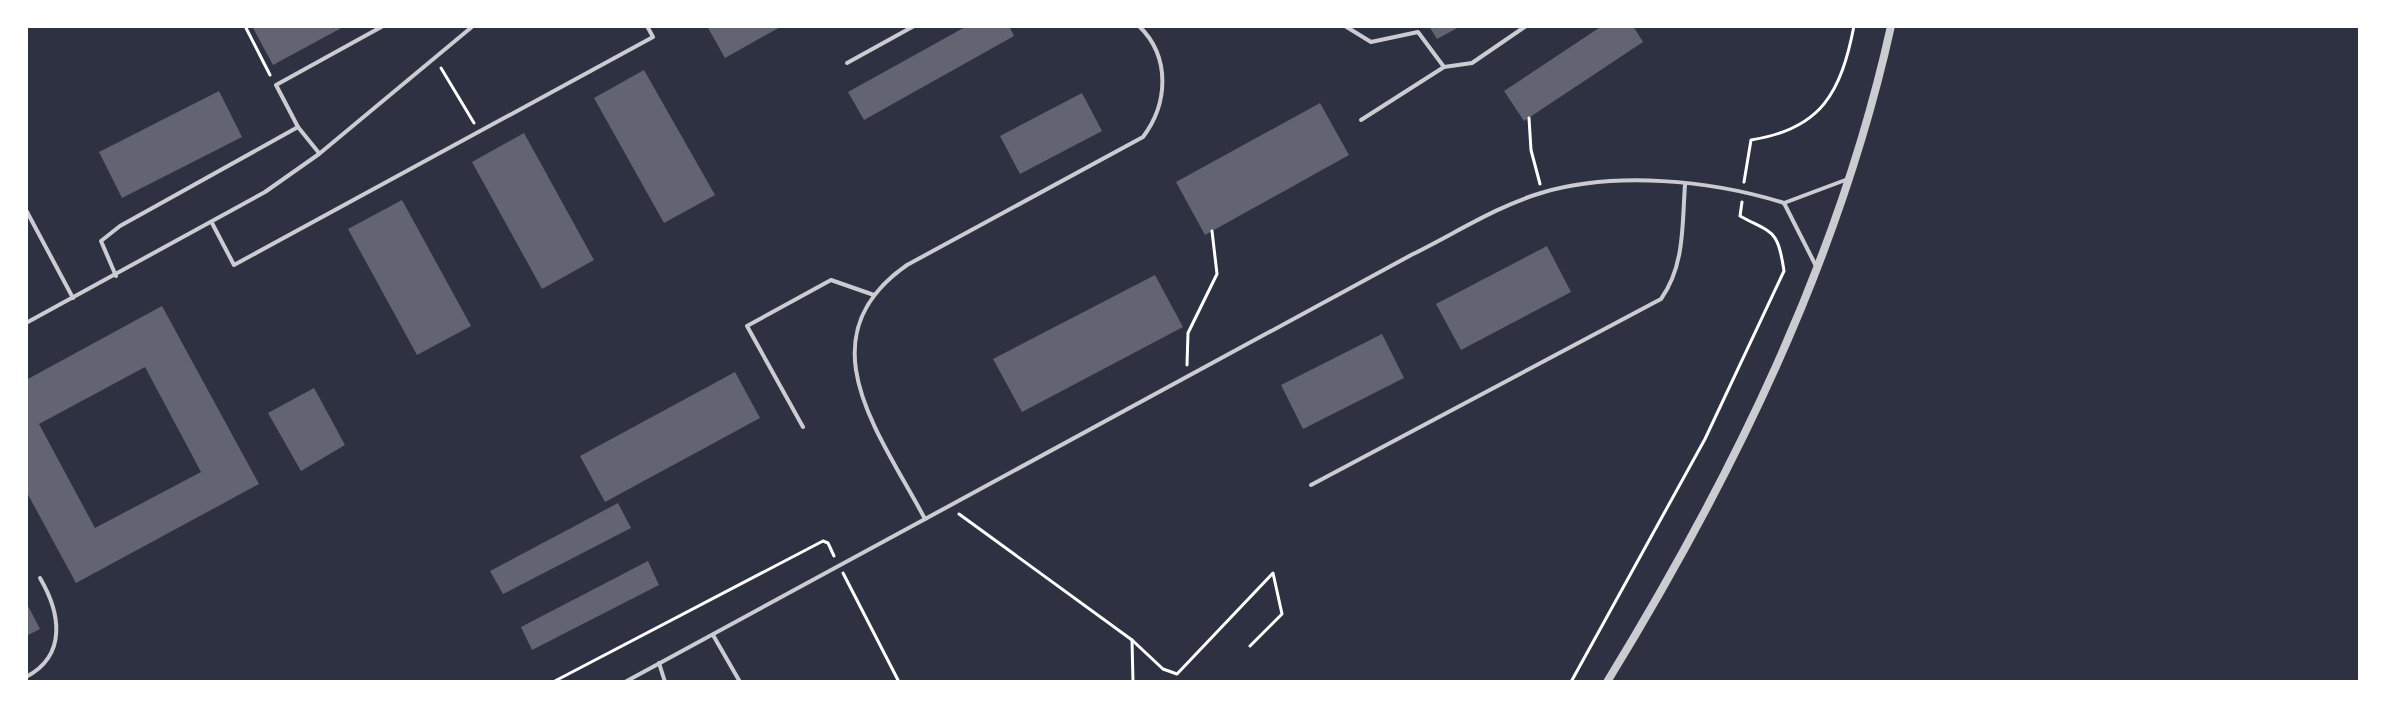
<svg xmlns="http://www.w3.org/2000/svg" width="2386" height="708" font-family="'DM Sans',sans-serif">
  <rect width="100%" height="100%" fill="#2d3142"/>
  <!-- building -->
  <g fill="#626471" fill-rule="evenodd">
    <polygon points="252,26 345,26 273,65"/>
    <polygon points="707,26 782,26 725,58"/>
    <polygon points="967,26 1009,26 1014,36 864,120 848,92"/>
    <polygon points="1429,26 1461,26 1437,39"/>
    <polygon points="1602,26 1633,26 1643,42 1524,121 1504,91"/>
    <polygon points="644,70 715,195 664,223 594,98"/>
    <polygon points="219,91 242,137 122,198 99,152"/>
    <polygon points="1082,93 1102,131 1020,174 1000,136"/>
    <polygon points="1320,103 1349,155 1205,235 1176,182"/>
    <polygon points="524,133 594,260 542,289 472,162"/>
    <polygon points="402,200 471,326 417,355 348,229"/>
    <polygon points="1547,246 1571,292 1461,350 1436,304"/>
    <polygon points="1155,275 1183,327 1022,412 993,359"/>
    <path d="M162,306l97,178 -183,99 -50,-92v-111zM145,367l56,105 -106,56 -56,-104z"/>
    <polygon points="1382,334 1404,378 1303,429 1281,385"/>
    <polygon points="735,372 760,418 605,502 580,456"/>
    <polygon points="314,388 345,445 301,471 268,413"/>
    <polygon points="618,503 631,528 503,594 490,571"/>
    <polygon points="648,561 659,585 532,650 521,627"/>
    <polygon points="26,602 40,629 26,636"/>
  </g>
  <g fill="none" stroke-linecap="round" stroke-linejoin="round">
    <!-- path -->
    <g stroke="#fff" stroke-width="3">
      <polyline points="245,26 270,75"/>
      <polyline points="441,68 474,123"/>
      <polyline points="1529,118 1531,150 1540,184"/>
      <path d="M1744,182l7,-42c71,-11 90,-48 103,-114"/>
      <polyline points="1187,365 1188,333 1217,274 1212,231"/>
      <polyline points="959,514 1132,640 1163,669 1177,674 1273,573 1282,614 1250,646"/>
      <polyline points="843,573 899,682"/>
      <polyline points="1132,640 1133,682"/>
      <polyline points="553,682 823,541 828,543 834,556"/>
      <path d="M1571,682l134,-243 79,-168c-6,-42 -11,-37 -44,-55l2,-14"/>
    </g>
    <!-- service -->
    <g stroke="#caccd0" stroke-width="4">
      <polyline points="1345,26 1371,42 1418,32 1444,67 1361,120"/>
      <polyline points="847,63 914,26"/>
      <polyline points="1444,67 1472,63 1526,26"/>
      <polyline points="298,127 319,153"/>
      <polyline points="26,210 73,298"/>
      <polyline points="212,223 234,265 653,37 647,26"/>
      <polyline points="1816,266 1784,203 1848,179"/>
      <polyline points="116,276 101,241 120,226 298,127 276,85 383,26"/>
      <polyline points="26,323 265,192 319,154 473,26"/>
      <polyline points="803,427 747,326 831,280 874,295"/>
      <path d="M1311,485l350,-186c24,-34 21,-74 24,-114"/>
      <path d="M925,519c-45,-85 -123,-181 -18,-254l236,-128c25,-33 28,-80 -4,-111"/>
      <polyline points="713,635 740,682"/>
      <polyline points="659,663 665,682"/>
      <path d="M26,677c42,-22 34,-65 14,-99"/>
      <path d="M625,682l788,-428c41,-20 84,-48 128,-61 73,-22 170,-13 243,10"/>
    </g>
    <!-- minor -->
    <path stroke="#caccd0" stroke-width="8" d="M1607,682c125,-204 232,-421 284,-656"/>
  </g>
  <!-- border -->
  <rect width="2386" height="708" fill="none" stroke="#ffffff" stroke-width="56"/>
</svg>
